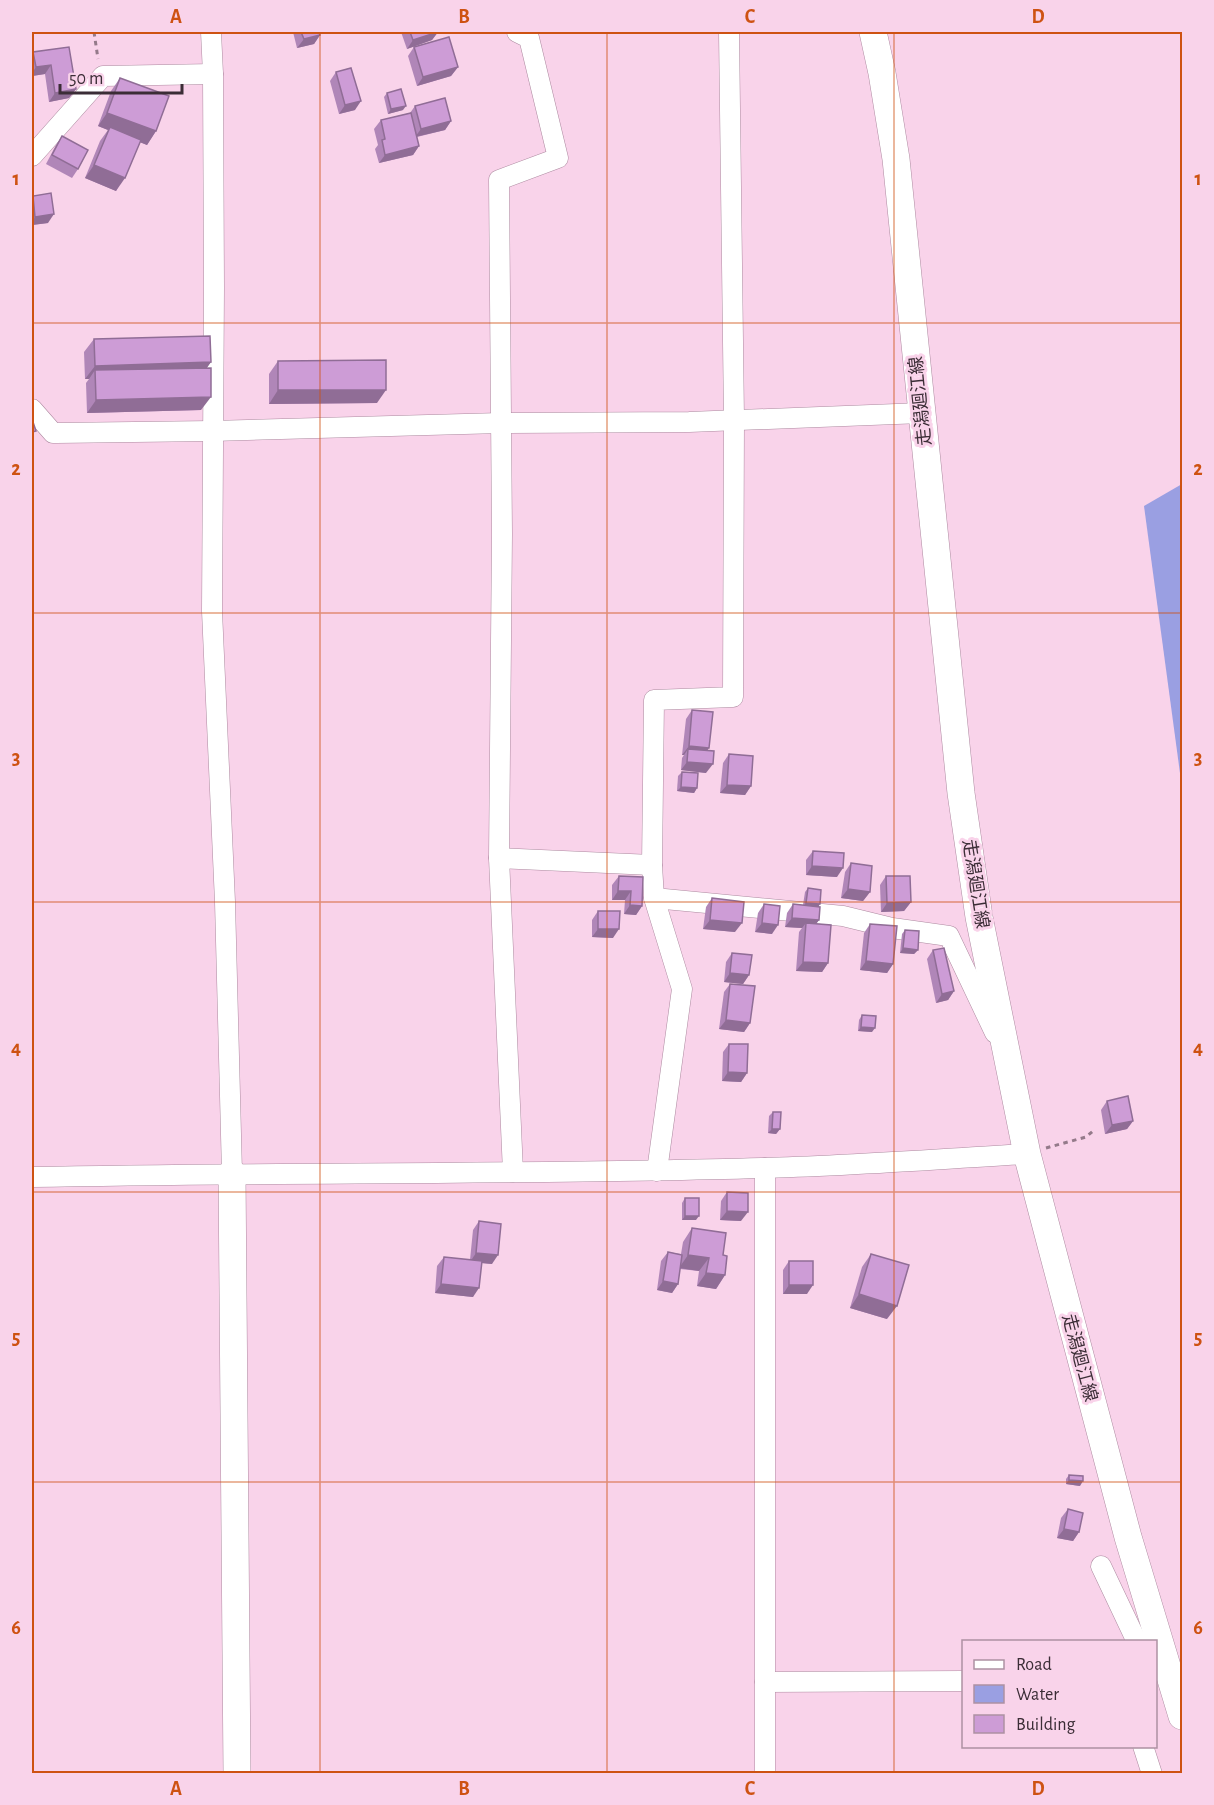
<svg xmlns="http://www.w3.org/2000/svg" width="1214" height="1805" font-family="'Alegreya Sans','Noto Sans JP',sans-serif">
  <rect width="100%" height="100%" fill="#f9d3ea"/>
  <!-- water -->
  <polygon fill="#9a9fe2" points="1182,484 1182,788 1144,506"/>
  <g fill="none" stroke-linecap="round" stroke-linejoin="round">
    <defs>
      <g id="street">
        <polyline points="211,32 213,74 214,287 212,611 225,902 232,1173"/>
        <polyline points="32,156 103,76 213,74"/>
        <polyline points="32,409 53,433 56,433 212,431 501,423 689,422 922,413"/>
        <polyline points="499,858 652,865"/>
        <polyline points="654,898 843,916 892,928 949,936 995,1033"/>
        <polyline points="657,1171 682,989 654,898 652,865 654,700 733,697 734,419 729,32"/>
        <polyline points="513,1172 499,858 502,534 499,180 558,158 529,38 517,32"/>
        <path d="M32,1177c243,-5 487,-2 730,-9 88,-2 177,-9 265,-14"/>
        <polyline points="1101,1566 1137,1642"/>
        <polyline points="765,1682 964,1681"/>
        <polyline points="1143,1746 1152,1774"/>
        <polyline points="765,1774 765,1168"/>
      </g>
      <g id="secondary">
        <polyline points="873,32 882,73 896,159 961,793 979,917 1027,1154 1128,1537 1182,1716"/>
        <polyline points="232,1173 237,1774"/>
      </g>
    </defs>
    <!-- street casing -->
    <use href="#street" stroke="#ad8aa0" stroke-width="21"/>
    <!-- secondary casing -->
    <use href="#secondary" stroke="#ad8aa0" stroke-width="28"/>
    <!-- path -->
    <g stroke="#947a8a" stroke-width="3" stroke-dasharray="4.5 4.5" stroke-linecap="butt">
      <polyline points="94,32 98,59"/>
      <polyline points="1046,1148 1086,1137 1093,1131"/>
    </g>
    <!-- street -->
    <use href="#street" stroke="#fff" stroke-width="20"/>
    <!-- secondary -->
    <use href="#secondary" stroke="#fff" stroke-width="27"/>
  </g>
  <!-- wall -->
  <g fill="#b086b8">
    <polygon points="293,32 319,32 320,35 314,44 297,48"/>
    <polygon points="401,32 438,32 432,40 407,49"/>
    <polygon points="69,47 76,89 69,98 49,102 45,74 32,76 32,55 33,52"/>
    <polygon points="414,47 458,67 451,76 417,86 408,56"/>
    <polygon points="336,72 355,110 339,114 330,81"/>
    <polygon points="120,78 156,131 147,145 140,142 116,191 85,178 100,141 108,130 98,126 111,91"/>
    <polygon points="387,93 403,110 388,114 384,97"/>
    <polygon points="415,106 451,121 445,130 417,137 419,146 413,155 379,163 375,149 378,145 374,129 381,120 410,113"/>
    <polygon points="62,136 78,169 72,178 46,164 56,145"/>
    <polygon points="33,196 48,223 32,225 32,197"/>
    <polygon points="94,339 211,362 206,368 201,410 87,413 86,383 89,379 85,379 84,352"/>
    <polygon points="278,361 377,403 269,404 269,374"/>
    <polygon points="692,710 707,751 706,773 681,770 682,758 684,755 682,755 686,719"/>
    <polygon points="729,754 751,786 745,795 720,793 723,763"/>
    <polygon points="682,772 697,788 694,793 677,791 678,776"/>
    <polygon points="813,851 837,877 806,875 806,860"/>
    <polygon points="851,863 870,892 863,901 841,898 845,872"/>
    <polygon points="619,876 642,906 636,915 624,914 625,900 612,900 612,885"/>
    <polygon points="886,876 911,902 904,911 881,912 880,885"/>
    <polygon points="808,888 818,906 819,920 816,924 828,963 822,972 796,971 799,932 802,928 785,927 787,913 793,904 803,905 805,892"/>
    <polygon points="712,898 735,932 703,929 706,907"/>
    <polygon points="764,904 772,934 755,932 758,913"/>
    <polygon points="598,911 613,938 592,937 592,920"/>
    <polygon points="870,924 893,964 887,973 860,970 864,933"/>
    <polygon points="905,930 918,950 914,954 900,953 902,934"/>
    <polygon points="933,950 954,991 948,1000 936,1003 927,959"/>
    <polygon points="732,953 749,975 743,984 724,982 726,962"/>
    <polygon points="730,984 750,1023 744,1032 719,1029 724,992"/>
    <polygon points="862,1015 872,1032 858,1031 859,1020"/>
    <polygon points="729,1044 747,1073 741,1082 722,1081 723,1052"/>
    <polygon points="1107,1101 1133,1121 1127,1129 1105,1134 1101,1110"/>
    <polygon points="773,1112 780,1129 776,1134 768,1133 769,1116"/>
    <polygon points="727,1192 741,1221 720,1220 721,1201"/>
    <polygon points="685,1198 696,1220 682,1220 682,1203"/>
    <polygon points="479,1221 492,1264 482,1263 473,1297 435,1293 437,1266 444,1257 470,1260 473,1230"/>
    <polygon points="692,1228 723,1255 725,1275 716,1289 697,1286 699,1271 680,1269 678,1284 672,1293 657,1290 661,1261 668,1252 681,1254 683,1242"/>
    <polygon points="871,1254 887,1319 850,1308 862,1267"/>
    <polygon points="789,1261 807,1294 783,1294 783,1270"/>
    <polygon points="1069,1475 1080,1486 1066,1484 1066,1479"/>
    <polygon points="1068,1509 1079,1532 1073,1541 1057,1538 1061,1518"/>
  </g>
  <!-- shaded-wall -->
  <g fill="#906d96">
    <polygon points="438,32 432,40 407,49 413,40"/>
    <polygon points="320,35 314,44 297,48 304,39"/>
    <polygon points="51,65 45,74 32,76 32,73 36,67"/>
    <polygon points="458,67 451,76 417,86 423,77"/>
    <polygon points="76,89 69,98 49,102 55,93"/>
    <polygon points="361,101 355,110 339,114 345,105"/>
    <polygon points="406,106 403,110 388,114 391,109"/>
    <polygon points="107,113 156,131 147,145 109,130 110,127 108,130 98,126"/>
    <polygon points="451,121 445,130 415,137 421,129"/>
    <polygon points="419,146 413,155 379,163 385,155"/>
    <polygon points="94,165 125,178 116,191 85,178"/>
    <polygon points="54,214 48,223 32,225 32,222 35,217"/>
    <polygon points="211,362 202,375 95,370 89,379 85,379 95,366"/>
    <polygon points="278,390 386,390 377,403 269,404"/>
    <polygon points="211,397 201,410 87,413 96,400"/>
    <polygon points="689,746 709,748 703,757 688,749 684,755 682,755"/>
    <polygon points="687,762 713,764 706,773 681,770"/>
    <polygon points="727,785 751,786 745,795 720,793"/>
    <polygon points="681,787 697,788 694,793 677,791"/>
    <polygon points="812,866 843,868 837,877 806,875"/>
    <polygon points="848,889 870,892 863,901 841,898"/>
    <polygon points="618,891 631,891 625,900 612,900"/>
    <polygon points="911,902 904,911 881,912 887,903"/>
    <polygon points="806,903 820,904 817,909 803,907"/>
    <polygon points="630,905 642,906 636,915 624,914"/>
    <polygon points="792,918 819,920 812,929 806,923 802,928 785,927"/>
    <polygon points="710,920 742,923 735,932 703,929"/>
    <polygon points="762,923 778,925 772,934 755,932"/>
    <polygon points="598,929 619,929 613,938 592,937"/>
    <polygon points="903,948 918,950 914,954 900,953"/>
    <polygon points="866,961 893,964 887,973 860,970"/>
    <polygon points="803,962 828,963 822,972 796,971"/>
    <polygon points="730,973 749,975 743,984 724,982"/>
    <polygon points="954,991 948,1000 936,1003 942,994"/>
    <polygon points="726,1020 750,1023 744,1032 719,1029"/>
    <polygon points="861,1027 875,1028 872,1032 858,1031"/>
    <polygon points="728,1072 747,1073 741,1082 722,1081"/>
    <polygon points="1133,1121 1127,1129 1105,1134 1112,1125"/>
    <polygon points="772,1129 780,1129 776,1134 768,1133"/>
    <polygon points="727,1211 748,1212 741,1221 720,1220"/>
    <polygon points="685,1216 699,1216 696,1220 682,1220"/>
    <polygon points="476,1253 498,1255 492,1264 470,1262"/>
    <polygon points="688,1255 709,1258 699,1271 679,1268"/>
    <polygon points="706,1273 725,1275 716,1289 697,1286"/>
    <polygon points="663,1281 678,1284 672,1293 657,1290"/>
    <polygon points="441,1284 479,1288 473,1297 435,1293"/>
    <polygon points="789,1285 813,1285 807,1294 783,1294"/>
    <polygon points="859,1294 897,1306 887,1319 850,1308"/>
    <polygon points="1069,1480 1083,1481 1080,1486 1066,1484"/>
    <polygon points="1064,1529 1079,1532 1073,1541 1057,1538"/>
  </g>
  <!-- building -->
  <g fill="#cd9cd6" stroke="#906d96" stroke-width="1.5">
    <polygon points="301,32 319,32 320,35 304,39"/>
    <polygon points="410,32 438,32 413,40"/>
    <polygon points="449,37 458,67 423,77 414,47"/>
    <polygon points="69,47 76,89 55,93 51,65 36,67 33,52"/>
    <polygon points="351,68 361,101 345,105 336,72"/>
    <polygon points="120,78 169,96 156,131 107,113"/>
    <polygon points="401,89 406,106 391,109 387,93"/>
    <polygon points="445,98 451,121 421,129 415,106"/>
    <polygon points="411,113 419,146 385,155 382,140 385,139 381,120"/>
    <polygon points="110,127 141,140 125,178 94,165"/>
    <polygon points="62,136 88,150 78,169 52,155"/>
    <polygon points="51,193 54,214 35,217 33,196"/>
    <polygon points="210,336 211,362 95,366 94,339"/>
    <polygon points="386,360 386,390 278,390 278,361"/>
    <polygon points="211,368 211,397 96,400 95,370"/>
    <polygon points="32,419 36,431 32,432"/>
    <polygon points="692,710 713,712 709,748 689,746"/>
    <polygon points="688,749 714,751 713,764 687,762"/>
    <polygon points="729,754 753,756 751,786 727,785"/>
    <polygon points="682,772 698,773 697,788 681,787"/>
    <polygon points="813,851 844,853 843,868 812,866"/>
    <polygon points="851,863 872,866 870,892 848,889"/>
    <polygon points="619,876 643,877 642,906 630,905 631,891 618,891"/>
    <polygon points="886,876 910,876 911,902 887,903"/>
    <polygon points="808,888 821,890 820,904 806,903"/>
    <polygon points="712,898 744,902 742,923 710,920"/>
    <polygon points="764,904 780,906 778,925 762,923"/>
    <polygon points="793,904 820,907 819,920 792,918"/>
    <polygon points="598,911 620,911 619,929 598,929"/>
    <polygon points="806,923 831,925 828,963 803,962"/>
    <polygon points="870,924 897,926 893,964 866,961"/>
    <polygon points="905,930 919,931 918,950 903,948"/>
    <polygon points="944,948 954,991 942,994 933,950"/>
    <polygon points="732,953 752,955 749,975 730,973"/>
    <polygon points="730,984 755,986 750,1023 726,1020"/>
    <polygon points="862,1015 876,1016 875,1028 861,1027"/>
    <polygon points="729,1044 748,1044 747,1073 728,1072"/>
    <polygon points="1128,1096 1133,1121 1112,1125 1107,1101"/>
    <polygon points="773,1112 781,1112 780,1129 772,1129"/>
    <polygon points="727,1192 748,1193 748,1212 727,1211"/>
    <rect x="685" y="1198" width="14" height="18"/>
    <polygon points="479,1221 501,1224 498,1255 476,1253"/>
    <polygon points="692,1228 726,1233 723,1255 727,1256 725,1275 706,1273 709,1258 688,1255"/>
    <polygon points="668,1252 682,1255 678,1284 663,1281"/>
    <polygon points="871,1254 909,1265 897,1306 859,1294"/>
    <polygon points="444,1257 482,1261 479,1288 441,1284"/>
    <rect x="789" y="1261" width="24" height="24"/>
    <polygon points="1069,1475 1083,1476 1083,1481 1069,1480"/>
    <polygon points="1068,1509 1083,1513 1079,1532 1064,1529"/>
  </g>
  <!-- grid -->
  <path fill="none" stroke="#ce5212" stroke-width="1.5" stroke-opacity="0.55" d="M320,32v1742M607,32v1742M894,32v1742M32,323h1150M32,613h1150M32,902h1150M32,1192h1150M32,1482h1150"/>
  <g text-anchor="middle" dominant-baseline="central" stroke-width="6" stroke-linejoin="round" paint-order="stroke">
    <!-- street labels -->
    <g font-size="18" fill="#3b2d36" stroke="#f9d3ea">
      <text transform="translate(921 401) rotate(-96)">走潟廻江線</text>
      <text transform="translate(975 884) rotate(81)">走潟廻江線</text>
      <text transform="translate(1079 1358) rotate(75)">走潟廻江線</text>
    </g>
  </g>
  <!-- border -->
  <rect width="1214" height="1805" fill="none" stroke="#f9d3ea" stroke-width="66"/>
  <!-- legend -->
  <rect x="962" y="1640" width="195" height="108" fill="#f9d3ea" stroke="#ad91a2" stroke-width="1.5"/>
  <rect x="974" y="1660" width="30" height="9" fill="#ffffff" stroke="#ad91a2" stroke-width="1.5"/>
  <text x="1016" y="1670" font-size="18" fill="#3b2d36">Road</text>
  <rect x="974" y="1685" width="30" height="18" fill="#9a9fe2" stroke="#ad91a2" stroke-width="1.5"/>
  <text x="1016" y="1700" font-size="18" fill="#3b2d36">Water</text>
  <rect x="974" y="1715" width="30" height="18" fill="#cd9cd6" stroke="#ad91a2" stroke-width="1.5"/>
  <text x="1016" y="1730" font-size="18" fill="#3b2d36">Building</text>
  <!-- scale -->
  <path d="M60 84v9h122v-9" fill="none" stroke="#3b2d36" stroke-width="3"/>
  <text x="69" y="84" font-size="18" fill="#3b2d36" stroke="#f9d3ea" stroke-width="4.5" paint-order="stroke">50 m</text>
  <rect x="33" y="33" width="1148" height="1739" fill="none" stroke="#ce5212" stroke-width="2"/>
  <g font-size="20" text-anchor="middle" font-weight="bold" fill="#ce5212">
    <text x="176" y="23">A</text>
    <text x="464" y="23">B</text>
    <text x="750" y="23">C</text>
    <text x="1038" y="23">D</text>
    <text x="16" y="185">1</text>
    <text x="1198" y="185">1</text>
    <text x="16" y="475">2</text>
    <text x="1198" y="475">2</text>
    <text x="16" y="764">3</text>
    <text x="1198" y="764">3</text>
    <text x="16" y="1054">4</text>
    <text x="1198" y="1054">4</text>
    <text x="16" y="1344">5</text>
    <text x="1198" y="1344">5</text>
    <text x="16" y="1634">6</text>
    <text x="1198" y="1634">6</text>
    <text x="176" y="1795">A</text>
    <text x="464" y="1795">B</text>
    <text x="750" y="1795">C</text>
    <text x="1038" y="1795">D</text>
  </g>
</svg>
